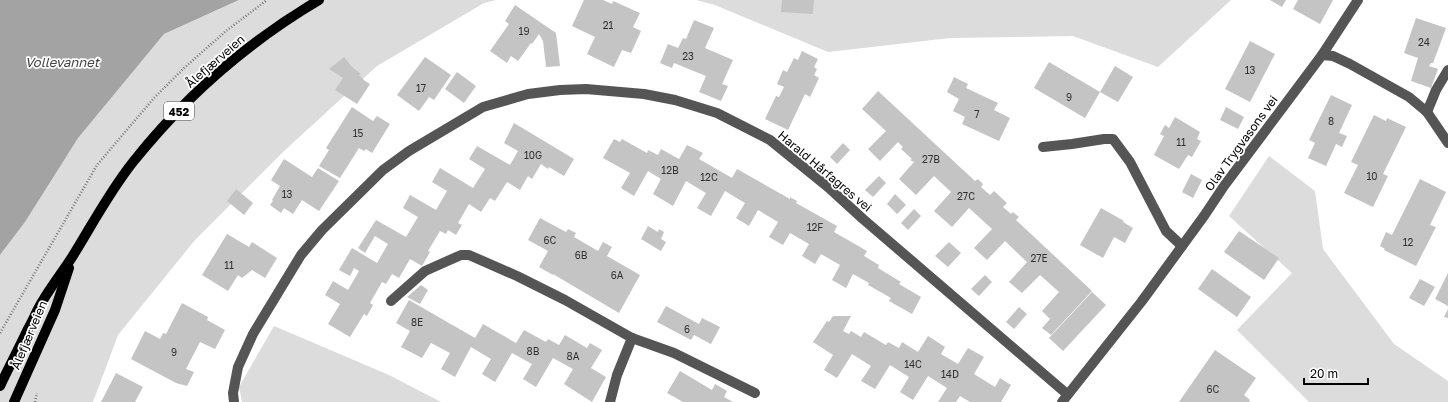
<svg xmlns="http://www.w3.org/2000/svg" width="1448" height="402" font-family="'Golos Text',sans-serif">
  <rect width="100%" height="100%" fill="#fff"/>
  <!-- green -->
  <g fill="#dcdcdc">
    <polygon points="239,0 496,0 484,3 377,66 284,151 195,240 118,335 93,402 0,402 0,255 25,222 77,138 164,34"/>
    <polygon points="696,0 1231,0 1158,67 1073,36 950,38 828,52 715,5"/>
    <polygon points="1269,156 1315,191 1323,249 1394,344 1448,381 1448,402 1309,402 1237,330 1292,273 1229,216"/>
    <polygon points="274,326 389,375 441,402 242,402 239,387"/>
  </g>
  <!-- water -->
  <polygon fill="#a3a3a3" points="0,0 239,0 164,34 78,138 25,222 0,255"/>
  <!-- building -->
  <g fill="#c4c4c4">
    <polygon points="584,0 603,0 612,4 613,1 640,13 633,27 641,31 631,53 622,50 614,67 587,54 595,37 572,26"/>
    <polygon points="782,0 814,0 813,14 781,12"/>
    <polygon points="1270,0 1286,0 1282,7"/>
    <polygon points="1298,0 1333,0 1320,24 1293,9"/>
    <polygon points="515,5 556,33 560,66 546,67 543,41 539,34 532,44 531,43 518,61 511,56 507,63 490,51 509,24 505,21"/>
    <polygon points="1416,18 1446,28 1433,63 1431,63 1429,66 1438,69 1431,88 1411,81 1418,58 1404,53"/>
    <polygon points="694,20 714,28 705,48 733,60 722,84 728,86 721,101 699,92 706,76 674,63 672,68 660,63 668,44 678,48 683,38 686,39"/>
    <polygon points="1250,41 1275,54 1250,102 1225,89"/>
    <polygon points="802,51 818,59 814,67 817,69 814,75 819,78 810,97 805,94 788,130 765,119 776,96 779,97 784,87 777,84 783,70 787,72 794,58 798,60"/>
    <polygon points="344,57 352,67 361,74 359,75 365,81 370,84 357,104 335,90 343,78 329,69"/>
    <polygon points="425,57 451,75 434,100 429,97 419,111 397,95"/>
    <polygon points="1049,62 1100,92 1085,118 1034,88"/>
    <polygon points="1115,66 1133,77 1118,102 1100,92"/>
    <polygon points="457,72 476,86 464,103 445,89"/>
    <polygon points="954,77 968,84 966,88 998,103 994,110 1010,118 999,141 962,124 965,117 953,111 959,99 947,92"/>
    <polygon points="878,91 975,181 978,179 983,184 981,187 990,195 994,191 1007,203 1003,207 1011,214 1013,212 1019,217 1016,220 1092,291 1051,335 1042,328 1050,319 1042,311 1059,292 1040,275 1022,293 1009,282 1027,262 1005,241 987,260 974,248 992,229 969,208 952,227 934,211 951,192 934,176 916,195 899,179 914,162 910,160 912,159 901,149 903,147 898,142 880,161 868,149 886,131 862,109"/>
    <polygon points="1331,95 1352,105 1339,133 1347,136 1342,147 1336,144 1326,166 1308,158 1315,143 1309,140"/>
    <polygon points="352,107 373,121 377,116 390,124 372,153 366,149 364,151 359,148 340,178 319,166 329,150 326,148"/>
    <polygon points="1226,107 1244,117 1238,129 1220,120"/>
    <polygon points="1374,115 1386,121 1387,118 1406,127 1383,174 1388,176 1373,207 1344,193 1358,165 1351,162"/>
    <polygon points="1175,117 1200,132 1197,139 1201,141 1192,157 1188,155 1179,169 1154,155 1164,136 1160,134 1165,125 1169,128"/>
    <polygon points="514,123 574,159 564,176 549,167 548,169 541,164 532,179 528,176 520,190 507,182 495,201 490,198 481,212 469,204 458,223 462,225 456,235 448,230 446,234 440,231 428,251 430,252 422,266 410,259 399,278 392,274 386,284 382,282 370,303 373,305 367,316 364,314 350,337 328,324 340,304 325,295 333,281 348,290 359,271 354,268 350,276 339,270 352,248 377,263 388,244 375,236 365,253 358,248 376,220 406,237 418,217 403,208 410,195 436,210 447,191 432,182 440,168 473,188 485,169 469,159 477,146 510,165 518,151 504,143"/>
    <polygon points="614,139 620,142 622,139 647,153 648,150 658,155 661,149 679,159 687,145 703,153 699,159 732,178 737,169 790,199 790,197 797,201 796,203 837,226 834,232 867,251 864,256 879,265 878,268 901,282 899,284 921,297 912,314 889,301 891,298 868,285 869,283 853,274 846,288 832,280 840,265 821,254 815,264 802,256 809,244 790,233 783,245 769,237 778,222 758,210 749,226 736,218 745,203 725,191 711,216 697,208 706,193 686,181 673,206 653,194 661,179 648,171 634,196 621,188 630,173 603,158"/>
    <polygon points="843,143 850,150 837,164 830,157"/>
    <polygon points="284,159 312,177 318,168 339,181 319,211 302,200 293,214 284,208 281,213 270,205 273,201 272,200 280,186 271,180"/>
    <polygon points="1191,174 1202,180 1193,198 1182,192"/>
    <polygon points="879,176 886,183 873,197 865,190"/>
    <polygon points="1420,179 1446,192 1430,225 1436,227 1416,266 1384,250 1385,249 1380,246 1386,232 1392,235"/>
    <polygon points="236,189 253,203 244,215 227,201"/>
    <polygon points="895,194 906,205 897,214 887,204"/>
    <polygon points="1101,208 1124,221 1123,222 1133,228 1125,243 1114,237 1103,258 1080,245"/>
    <polygon points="914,209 921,216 908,230 901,223"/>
    <polygon points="540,218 566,232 568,229 576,233 574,237 598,251 603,242 612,247 607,256 640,275 619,313 553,274 553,275 539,267 548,251 528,240"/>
    <polygon points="648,226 658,232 659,229 664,232 661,239 666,242 661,251 641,239"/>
    <polygon points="1239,231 1279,258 1264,280 1224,252"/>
    <polygon points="227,234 249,247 252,242 277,258 265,278 252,270 242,278 238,275 228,291 202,275"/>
    <polygon points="949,242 961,253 948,267 935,256"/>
    <polygon points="1212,269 1251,297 1237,317 1198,289"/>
    <polygon points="1448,273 1448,306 1435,299"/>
    <polygon points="985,275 992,282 979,296 971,289"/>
    <polygon points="1420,279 1435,287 1424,306 1409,298"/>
    <polygon points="421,285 428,290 420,304 407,297"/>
    <polygon points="1092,292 1106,305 1063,351 1049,338"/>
    <polygon points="409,300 475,338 483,324 516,343 524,330 546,342 548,339 559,345 565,335 587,348 590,343 602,350 591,368 606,377 592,402 564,384 573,369 553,358 536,387 523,379 532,364 512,353 495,382 482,374 491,359 471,347 455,377 441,369 450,353 431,343 422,358 401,347 410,331 396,323"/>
    <polygon points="182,303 208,317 207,320 225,330 215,349 200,342 186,369 194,372 187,386 176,383 131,359 145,331 160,339 163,333 166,334"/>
    <polygon points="666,306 699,324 702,318 720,327 711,344 694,335 691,340 657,322"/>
    <polygon points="1019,307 1027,314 1014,329 1006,322"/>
    <polygon points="1448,309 1448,318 1444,317"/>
    <polygon points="833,316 851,316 843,331 849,334 851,331 861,337 864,332 886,345 888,342 899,348 902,342 918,352 928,336 945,347 941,354 958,364 968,348 984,357 974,374 995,387 1000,378 1011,385 1001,402 970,402 960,396 956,402 938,402 947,388 928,376 913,400 900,392 909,377 890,365 875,389 861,381 871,366 852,354 837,378 824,370 833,355 813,342 827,321 829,322"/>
    <polygon points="1215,350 1256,378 1244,395 1250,400 1249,402 1179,402"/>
    <polygon points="680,371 712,390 715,384 727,391 724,397 733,402 683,402 667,393"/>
    <polygon points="116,373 143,387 135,402 101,402"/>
  </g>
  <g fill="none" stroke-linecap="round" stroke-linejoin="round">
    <defs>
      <g id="major">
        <path d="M0,386c9,-19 19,-38 28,-57 5,-9 9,-19 14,-27 10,-17 22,-32 32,-48 19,-31 36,-63 59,-92 51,-64 115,-120 186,-162"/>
        <polyline points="14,402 55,310 69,268"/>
      </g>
    </defs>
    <!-- major casing -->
    <use href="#major" stroke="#dbdbdb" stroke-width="12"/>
    <!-- path -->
    <g stroke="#777" stroke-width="2.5" stroke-dasharray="1 2" stroke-linecap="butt">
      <polyline points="0,333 97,165 154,98 184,68 226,31 267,0"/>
      <polyline points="35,402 37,393"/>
    </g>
    <!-- minor -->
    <g stroke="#555" stroke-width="10">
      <polyline points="1322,55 1333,56 1350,64 1409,97 1427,112 1448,143"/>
      <polyline points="1427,112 1436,90 1448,70"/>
      <polyline points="1043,147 1072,144 1104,139 1113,139 1130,162 1166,231 1182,246"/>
      <polyline points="391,301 425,271 461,255 469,255 517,276 565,300 632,338 674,353 755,393"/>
      <polyline points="234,402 233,393 238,367 253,334 301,255 322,230 383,170 409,151 483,107 528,94 560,90 586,89 644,94 675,100 717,113 770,140 828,187 863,219 1067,394"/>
      <polyline points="610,402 617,375 632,338"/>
      <polyline points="1062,402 1142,301 1204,216 1224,186 1322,55 1358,0"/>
    </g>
    <!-- major -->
    <use href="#major" stroke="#000" stroke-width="10"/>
  </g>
  <g text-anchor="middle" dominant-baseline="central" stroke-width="3.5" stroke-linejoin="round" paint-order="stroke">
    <!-- number labels -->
    <g font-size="10" fill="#313131">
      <text x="608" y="25">21</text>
      <text x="524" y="31">19</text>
      <text x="1424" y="42">24</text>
      <text x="688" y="56">23</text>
      <text x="1250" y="70">13</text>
      <text x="421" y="88">17</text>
      <text x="1069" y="97">9</text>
      <text x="977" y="114">7</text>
      <text x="1331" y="121">8</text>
      <text x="358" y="133">15</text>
      <text x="1181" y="142">11</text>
      <text x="533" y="155">10G</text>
      <text x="931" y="159">27B</text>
      <text x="670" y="170">12B</text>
      <text x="1372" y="176">10</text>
      <text x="709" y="177">12C</text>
      <text x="287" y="194">13</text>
      <text x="966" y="196">27C</text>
      <text x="815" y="227">12F</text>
      <text x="550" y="240">6C</text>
      <text x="1408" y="242">12</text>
      <text x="581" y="255">6B</text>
      <text x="1039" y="258">27E</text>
      <text x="229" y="265">11</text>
      <text x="617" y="275">6A</text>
      <text x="417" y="322">8E</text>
      <text x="687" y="329">6</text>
      <text x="533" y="351">8B</text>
      <text x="174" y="352">9</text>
      <text x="573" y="356">8A</text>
      <text x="913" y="364">14C</text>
      <text x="950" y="374">14D</text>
      <text x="1213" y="389">6C</text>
    </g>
    <!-- shield labels -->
    <rect fill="#fff" stroke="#4c4c4c" stroke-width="1" x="164" y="102" width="30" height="18" rx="3"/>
    <g font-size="11" font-weight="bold" fill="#000">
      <text x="179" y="111">452</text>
    </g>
    <!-- street labels -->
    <g font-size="12" fill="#000" stroke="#fff">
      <text transform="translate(215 61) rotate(-41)">Ålefjærveien</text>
      <text transform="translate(1241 143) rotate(-54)">Olav Trygvasons vei</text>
      <text transform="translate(825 171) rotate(40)">Harald Hårfagres vei</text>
      <text transform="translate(29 335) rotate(-67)">Ålefjærveien</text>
    </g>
    <!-- water labels -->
    <g font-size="13" font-style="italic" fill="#444" stroke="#fff">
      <text x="62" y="62">Vollevannet</text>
    </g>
  </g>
  <!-- scale -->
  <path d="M1304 378v6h64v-6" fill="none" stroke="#000000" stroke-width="2"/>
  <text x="1310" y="378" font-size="12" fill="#000000" stroke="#ffffff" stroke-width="3" paint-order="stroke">20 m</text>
</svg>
